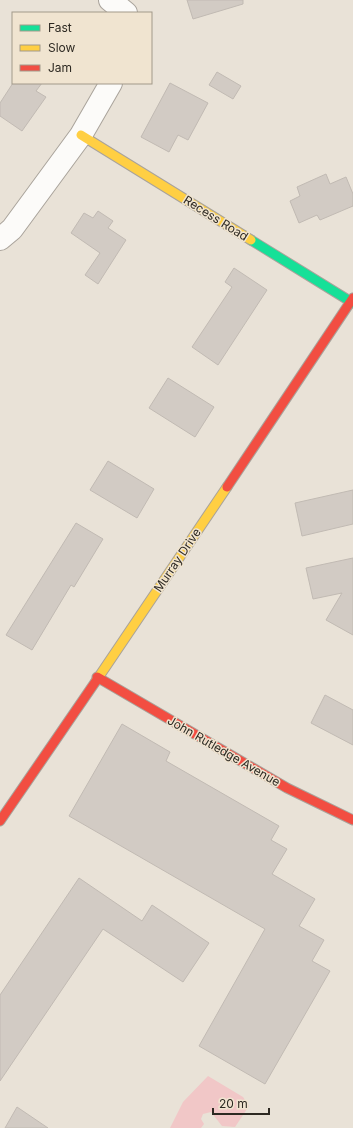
<svg xmlns="http://www.w3.org/2000/svg" width="353" height="1128" font-family="Inter,sans-serif">
  <rect width="100%" height="100%" fill="#e9e2d7"/>
  <!-- green -->
  <polygon fill="#f1c7c7" points="208,1076 243,1097 249,1106 235,1127 222,1126 211,1112 203,1114 201,1119 204,1124 201,1128 170,1128 183,1102"/>
  <!-- building -->
  <g fill="#d2cbc4" stroke="#c1bab3">
    <polygon points="187,0 243,0 243,4 193,19"/>
    <polygon points="217,72 241,86 233,99 209,85"/>
    <polygon points="13,83 42,83 36,91 46,97 22,131 0,116 0,103"/>
    <polygon points="170,83 208,103 188,140 178,135 169,152 141,137"/>
    <polygon points="326,174 330,184 346,177 353,194 353,206 320,220 317,215 299,223 290,201 300,196 297,187"/>
    <polygon points="98,211 113,221 108,228 126,240 98,284 85,275 100,253 71,233 84,213 93,218"/>
    <polygon points="234,268 267,290 218,365 192,347 232,287 225,282"/>
    <polygon points="168,378 214,407 195,437 149,408"/>
    <polygon points="108,461 154,489 137,518 90,490"/>
    <polygon points="353,490 353,524 302,536 295,503"/>
    <polygon points="76,523 103,539 74,587 71,585 32,650 6,635"/>
    <polygon points="353,558 353,635 326,620 342,593 313,599 306,568"/>
    <polygon points="325,695 353,710 353,745 311,723"/>
    <polygon points="122,724 170,752 166,761 279,826 271,840 287,849 272,874 315,899 299,926 324,940 312,961 330,971 265,1084 199,1046 265,929 69,816"/>
    <polygon points="79,878 142,921 152,905 209,943 183,982 103,929 0,1081 0,995"/>
    <polygon points="17,1107 48,1128 5,1128"/>
  </g>
  <g fill="none" stroke-linecap="round" stroke-linejoin="round">
    <defs>
      <g id="street">
        <polyline points="110,0 126,13"/>
        <polyline points="0,239 12,229 81,135 111,83"/>
      </g>
      <polyline id="fast" points="251,240 353,303"/>
      <g id="slow">
        <polyline points="81,135 251,240"/>
        <polyline points="96,681 227,487"/>
      </g>
      <g id="jam">
        <polyline points="227,487 353,298"/>
        <polyline points="97,677 287,788 353,820"/>
        <polyline points="0,821 96,681"/>
      </g>
    </defs>
    <!-- street casing -->
    <use href="#street" stroke="#a9a39b" stroke-width="24"/>
    <!-- fast casing -->
    <use href="#fast" stroke="#a9a39b" stroke-width="11"/>
    <!-- slow casing -->
    <use href="#slow" stroke="#a9a39b" stroke-width="11"/>
    <!-- jam casing -->
    <use href="#jam" stroke="#a9a39b" stroke-width="11"/>
    <!-- street -->
    <use href="#street" stroke="#fcfbf9" stroke-width="22"/>
    <!-- fast -->
    <use href="#fast" stroke="#16e098" stroke-width="9"/>
    <!-- slow -->
    <use href="#slow" stroke="#ffcf43" stroke-width="9"/>
    <!-- jam -->
    <use href="#jam" stroke="#f24e42" stroke-width="9"/>
  </g>
  <g text-anchor="middle" dominant-baseline="central" stroke-width="3" stroke-linejoin="round" paint-order="stroke">
    <!-- street labels -->
    <g font-size="12" fill="#2d2922" stroke="#f0e4d0">
      <text transform="translate(216 218) rotate(32)">Recess Road</text>
      <text transform="translate(177 560) rotate(-56)">Murray Drive</text>
      <text transform="translate(224 751) rotate(30)">John Rutledge Avenue</text>
    </g>
  </g>
  <!-- legend -->
  <rect x="12" y="12" width="140" height="72" fill="#f0e4d0" stroke="#a2998a"/>
  <rect x="20" y="25" width="20" height="6" fill="#16e098" stroke="#a2998a"/>
  <text x="48" y="32" font-size="12" fill="#2d2922">Fast</text>
  <rect x="20" y="45" width="20" height="6" fill="#ffcf43" stroke="#a2998a"/>
  <text x="48" y="52" font-size="12" fill="#2d2922">Slow</text>
  <rect x="20" y="65" width="20" height="6" fill="#f24e42" stroke="#a2998a"/>
  <text x="48" y="72" font-size="12" fill="#2d2922">Jam</text>
  <!-- scale -->
  <path d="M213 1108v6h56v-6" fill="none" stroke="#2d2922" stroke-width="2"/>
  <text x="219" y="1108" font-size="12" fill="#2d2922" stroke="#f0e4d0" stroke-width="3" paint-order="stroke">20 m</text>
</svg>
